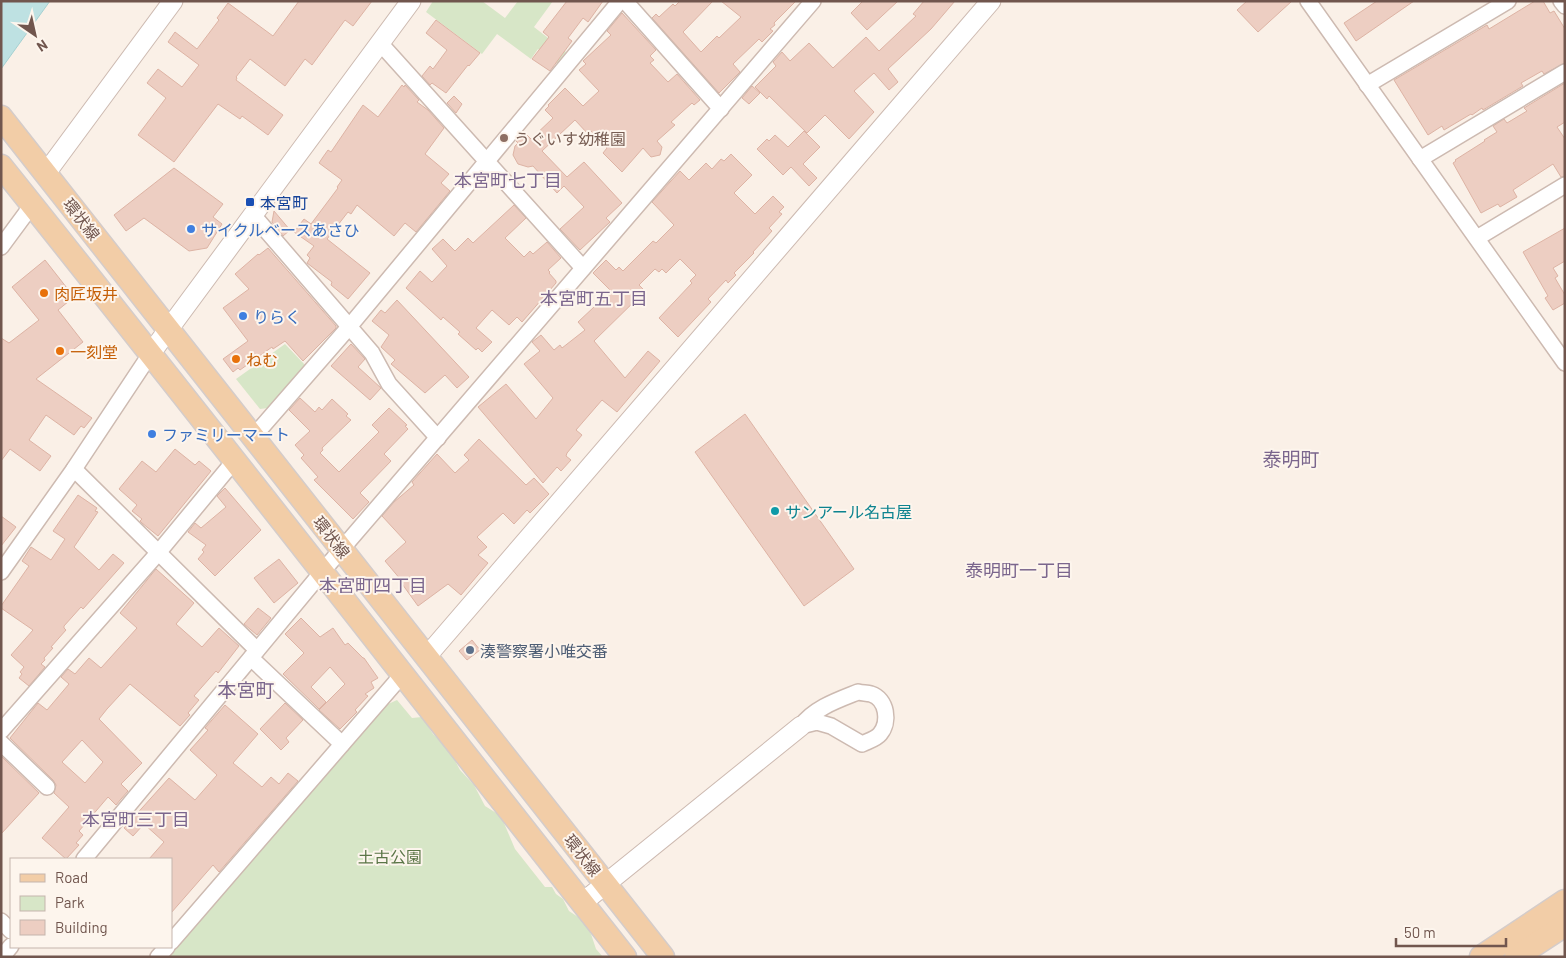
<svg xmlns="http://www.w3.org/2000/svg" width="1566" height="958" font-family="Barlow,'Noto Sans JP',sans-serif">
  <rect width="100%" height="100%" fill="#faf0e7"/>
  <!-- green -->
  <g fill="#d7e6c7">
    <polygon points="433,1 482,1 505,18 518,1 553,1 534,27 566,52 558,64 538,49 531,59 497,34 482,54 426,12"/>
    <polygon points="285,344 306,366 268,408 260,409 236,379"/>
    <polygon points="397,700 412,718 422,717 433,734 449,749 460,770 474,785 485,806 501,816 515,849 545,887 552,887 556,894 563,899 569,911 584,921 591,934 596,949 603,957 163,957 210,909 386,705"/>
  </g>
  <!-- water -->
  <polygon fill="#bee1e2" stroke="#a5d1d2" points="1,1 50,1 1,69"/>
  <!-- building -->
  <g fill="#edcec2" stroke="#ddb3a4" fill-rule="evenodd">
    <polygon points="299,1 372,1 353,26 345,20 312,65 305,59 285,86 250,59 236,77 237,78 236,80 283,115 268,135 242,116 240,119 218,104 174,162 138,135 166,98 147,83 158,69 182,87 199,65 168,42 175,32 197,49 219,20 217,18 228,3 273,36"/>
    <polygon points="567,1 603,1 588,22 583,18 568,38 572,41 550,71 532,59 549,37 543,32"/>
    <polygon points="680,1 713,1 683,32 701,52 717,36 719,38 741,17 721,1 796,1 774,23 775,25 770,29 773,31 762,42 759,39 733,64 740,72 719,93 652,18 656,14 659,17 673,4 675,6"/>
    <polygon points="863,1 898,1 867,30 851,13"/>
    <polygon points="924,1 955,1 931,29 888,69 898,82 889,90 874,73 854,91 874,112 849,139 825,115 807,133 769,96 767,99 755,87 776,66 773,62 782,52 790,61 809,43 833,68 866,37 879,51 916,16 913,14"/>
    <polygon points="1247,1 1292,1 1258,32 1237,10"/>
    <polygon points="1377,1 1414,1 1356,41 1344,23"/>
    <polygon points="1535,1 1543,1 1550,13 1554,11 1565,29 1565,63 1544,74 1542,71 1521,83 1523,86 1483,110 1482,108 1472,115 1471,114 1444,130 1442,126 1428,135 1394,80 1487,25 1489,29"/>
    <polygon points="622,13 656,50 650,56 654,60 650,63 668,82 677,74 700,100 694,105 692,103 671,122 675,125 657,141 662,147 660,155 651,157 643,148 622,172 603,153 607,148 591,131 588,134 575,120 542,151 567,177 584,162 622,203 606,218 610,222 580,250 560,229 584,207 564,186 557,193 533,166 528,167 518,164 513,155 515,146 518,143 516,141 524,132 531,139 553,118 545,110 549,106 548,105 565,88 583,106 599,91 579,70 586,64 583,61 611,35 607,31"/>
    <polygon points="436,20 480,53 469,66 468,65 446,93 432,83 430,85 422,76 430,66 433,69 447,50 426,33"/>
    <polygon points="1565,83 1565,122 1557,127 1565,139 1565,176 1561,177 1553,164 1513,190 1517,197 1500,207 1498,204 1481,213 1453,163 1456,161 1455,160 1485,141 1484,140 1497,132 1493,126 1504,119 1507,123 1527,111 1524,108"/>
    <polygon points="402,85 404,87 405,85 419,100 417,102 428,110 444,128 425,154 449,174 441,183 450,191 416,232 405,223 394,236 357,205 351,214 348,212 327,239 370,273 348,299 331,285 332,282 307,263 310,258 307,255 314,246 294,232 304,219 311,224 338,188 337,187 342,180 319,163 323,157 328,150 331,152 363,105 378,117"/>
    <polygon points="752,86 760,93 749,104 742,98"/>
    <polygon points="454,96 462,104 456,113 447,103"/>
    <polygon points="804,131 820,147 803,164 817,178 809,186 791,167 783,175 757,149 767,139 769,141 775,135 788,147"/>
    <polygon points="731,154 752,175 734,193 755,214 773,196 784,207 779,212 782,214 769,228 772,231 753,252 754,253 734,273 736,275 728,283 726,280 708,299 711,302 678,337 659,318 692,283 690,281 696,275 680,259 666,273 662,269 659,272 655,269 639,285 645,291 594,341 625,378 648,351 660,361 617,412 602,400 576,430 582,435 567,453 566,456 571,460 561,471 557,467 543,483 478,407 506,384 536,419 553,398 524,364 540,351 532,342 541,335 554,350 560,345 562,348 585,330 578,322 611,291 593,273 606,260 616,270 619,267 623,271 653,241 656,243 674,225 652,202 680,171 689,180 706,163 712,169 721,159 724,161"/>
    <polygon points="174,168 223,204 213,217 222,224 207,248 189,251 144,218 126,231 114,215"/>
    <polygon points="514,205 526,218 505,238 524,257 530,251 533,254 547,242 561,258 548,270 550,272 549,273 556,281 556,283 522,322 517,317 509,325 492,310 476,328 492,342 482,352 478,348 476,350 458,334 460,332 443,317 441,320 406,288 420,271 432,282 447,266 432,249 443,239 455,251 468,238 473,243"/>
    <polygon points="274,211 290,230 283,236 272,222"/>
    <polygon points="1565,228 1565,261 1553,268 1558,276 1555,278 1565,295 1565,303 1553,310 1545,298 1548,296 1523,252"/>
    <polygon points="268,248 336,326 336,328 303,361 285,341 273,349 272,347 240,370 238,368 233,372 223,359 248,341 223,308 249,289 235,274 258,254 259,255"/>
    <polygon points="45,260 74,297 58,310 83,342 36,379 92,418 84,428 81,426 74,435 46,415 29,440 51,456 40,471 10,449 1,461 1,338 9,343 39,320 12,287"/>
    <polygon points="397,300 469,377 457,388 445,375 425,393 391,364 395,360 381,347 389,335 372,321 381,310 385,313"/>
    <polygon points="351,344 365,359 358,367 381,388 370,400 331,366"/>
    <polygon points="300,398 315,412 319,407 322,410 332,399 348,414 346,416 351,420 322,448 323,450 320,453 339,472 379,432 372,425 389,408 407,425 405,426 408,429 384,454 391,461 360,493 369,502 353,519 314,480 318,477 301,458 304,455 295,445 310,431 289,410"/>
    <polygon points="745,414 854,569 804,606 695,452"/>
    <polygon points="479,439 526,485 534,478 549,494 530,513 527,510 514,524 503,513 477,537 487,547 478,555 488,563 461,595 448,584 418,606 400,581 401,580 385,561 406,542 382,516 394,502 414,485 412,482 437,454 455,473 469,460 464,455"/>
    <polygon points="175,449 195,465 199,461 211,471 158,536 142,523 140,521 142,519 132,511 137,505 119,489 142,461 156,472"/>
    <polygon points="225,488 261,530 215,576 198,559 204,552 202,550 206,545 188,532 195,523 201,528 226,507 217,496"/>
    <polygon points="78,495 97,508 95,511 98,512 74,547 99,570 113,554 124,563 83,609 81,607 64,626 64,628 66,630 51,647 53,648 44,658 45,660 41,664 45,667 29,686 19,678 22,674 20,672 24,667 11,655 33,630 1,608 1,606 29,566 22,561 31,547 51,560 65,539 53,531"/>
    <polygon points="1,516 16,527 1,546"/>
    <polygon points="279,559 298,583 274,603 254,578"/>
    <path d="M156,569l38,34 -18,21 26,23 17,-19 20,18 -21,27 -2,-2 -22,25 5,4 -11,13 2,2 -10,11 -50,-42 -23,25 -8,10 43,44 -21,21 7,7 -7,8 -5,6 -8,-8 -29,34 4,4 -7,8 3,2 -13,14 -24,-21 27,-31 -15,-14 2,-8 -3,-5 -43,-42 28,-35 9,7 22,-26 -8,-7 7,-8 7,5 14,-16 12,10 36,-40 -17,-15zM82,740l21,22 -18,21 -23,-21z"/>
    <polygon points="258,608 271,618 257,635 244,624"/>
    <polygon points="301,618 320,637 333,628 345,645 348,643 363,658 364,658 378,678 371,682 374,688 365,694 368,696 355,710 357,712 340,729 319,710 345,684 330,667 311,687 326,702 319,709 283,674 304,653 285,634"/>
    <polygon points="472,640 480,650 467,660 459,651"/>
    <polygon points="285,703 303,720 286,738 289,742 281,750 260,729"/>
    <polygon points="225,705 258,734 233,763 262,787 271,777 279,784 288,773 298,781 219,872 213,865 171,913 171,859 149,859 164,842 144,824 133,836 124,828 169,778 195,800 217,775 190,750 208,730 205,728"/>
    <polygon points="1,756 39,793 1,834"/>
  </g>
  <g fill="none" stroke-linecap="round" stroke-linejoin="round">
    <defs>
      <g id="minor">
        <polyline points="625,1 721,109"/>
        <polyline points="1308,1 1565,363"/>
        <polyline points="1561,1 1565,6"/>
        <polyline points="380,43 583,268"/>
        <polyline points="1367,85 1508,1"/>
        <polyline points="1420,159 1565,72"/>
        <polyline points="253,215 372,353 389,384 438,438"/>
        <polyline points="1477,238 1565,185"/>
        <polyline points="1,247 32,205"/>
        <polyline points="254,436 349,327 620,1"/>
        <polyline points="74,469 257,650"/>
        <polyline points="1,572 74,469 151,353"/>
        <polyline points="251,658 342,744"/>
        <path d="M858,692c4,1 9,1 13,2 16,5 19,28 9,40 -4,5 -12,7 -18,10l-31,-18 -14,-4 -16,4c13,-18 37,-26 57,-34z"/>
        <polyline points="1,731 158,553 235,460"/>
        <polyline points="1,743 47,787"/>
        <polyline points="84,859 322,572 813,1"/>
        <polyline points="1,921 11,931"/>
        <polyline points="171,942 402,675"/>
        <polyline points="2,957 11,946"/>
        <polyline points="158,957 167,947"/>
      </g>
      <g id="tertiary">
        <polyline points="46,173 173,1"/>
        <polyline points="151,353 411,1"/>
        <polyline points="427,656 991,1"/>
        <polyline points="582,903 801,726"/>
      </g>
      <g id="primary">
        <polyline points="1,117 663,957"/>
        <path d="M1,166c210,262 416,528 624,791"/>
        <polyline points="1481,957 1565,901"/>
        <polyline points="1516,957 1565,925"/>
      </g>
    </defs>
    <!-- minor casing -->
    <use href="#minor" stroke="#cdbab1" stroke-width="18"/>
    <!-- tertiary casing -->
    <use href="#tertiary" stroke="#cdbab1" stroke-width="21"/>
    <!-- primary casing -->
    <use href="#primary" stroke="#d4ccca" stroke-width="25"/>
    <!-- minor -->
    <use href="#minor" stroke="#fff" stroke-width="15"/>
    <!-- tertiary -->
    <use href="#tertiary" stroke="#fff" stroke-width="19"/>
    <!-- primary -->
    <use href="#primary" stroke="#f2cda7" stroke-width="22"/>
  </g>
  <!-- markers -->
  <circle fill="#8d6e63" stroke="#fdf5ed" stroke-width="2" cx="504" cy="138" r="5"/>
  <rect fill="#1a4fb4" stroke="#fdf5ed" stroke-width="2" x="245" y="197" width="10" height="10" rx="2.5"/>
  <g fill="#3f7fe0" stroke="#fdf5ed" stroke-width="2">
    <circle cx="191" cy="229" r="5"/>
    <circle cx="243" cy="316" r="5"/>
    <circle cx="152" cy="434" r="5"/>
  </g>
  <g fill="#e8710a" stroke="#fdf5ed" stroke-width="2">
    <circle cx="44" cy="293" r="5"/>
    <circle cx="60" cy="351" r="5"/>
    <circle cx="236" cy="359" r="5"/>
  </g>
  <circle fill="#0f9aa8" stroke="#fdf5ed" stroke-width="2" cx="775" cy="511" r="5"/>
  <circle fill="#5c6f8a" stroke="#fdf5ed" stroke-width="2" cx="470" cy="650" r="5"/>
  <g text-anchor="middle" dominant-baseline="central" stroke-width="4" stroke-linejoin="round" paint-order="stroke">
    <!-- education labels -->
    <g font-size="16" fill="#785e54" stroke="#fdf5ed" text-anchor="start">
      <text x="514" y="138">うぐいす幼稚園</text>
    </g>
    <!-- transit labels -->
    <g font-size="16" fill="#164399" stroke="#fdf5ed" text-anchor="start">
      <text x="260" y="202">本宮町</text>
    </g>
    <!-- street labels -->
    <g font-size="16" fill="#71564e" stroke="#fdf5ed">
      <text transform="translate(82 219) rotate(52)">環状線</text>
      <text transform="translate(332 537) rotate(52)">環状線</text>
      <text transform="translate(583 855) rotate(52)">環状線</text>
    </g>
    <!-- shop labels -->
    <g font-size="16" fill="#366cbe" stroke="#fdf5ed" text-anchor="start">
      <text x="201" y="229">サイクルベースあさひ</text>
      <text x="253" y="316">りらく</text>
      <text x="162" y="434">ファミリーマート</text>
    </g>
    <!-- food labels -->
    <g font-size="16" fill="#c56008" stroke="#fdf5ed" text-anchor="start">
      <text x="54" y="293">肉匠坂井</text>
      <text x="70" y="351">一刻堂</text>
      <text x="246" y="359">ねむ</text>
    </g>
    <!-- culture labels -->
    <g font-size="16" fill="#0d838f" stroke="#fdf5ed" text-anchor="start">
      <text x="785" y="511">サンアール名古屋</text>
    </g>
    <!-- service labels -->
    <g font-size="16" fill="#4e5e75" stroke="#fdf5ed" text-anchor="start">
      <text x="480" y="650">湊警察署小唯交番</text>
    </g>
    <!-- park labels -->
    <g font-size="16" fill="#5b7647" stroke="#fdf5ed">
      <text x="390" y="856">土古公園</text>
    </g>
    <!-- neighbourhood labels -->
    <g font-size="18" fill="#7b668d" stroke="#fdf5ed">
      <text x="508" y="180">本宮町七丁目</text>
      <text x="594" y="298">本宮町五丁目</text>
      <text x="1019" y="570">泰明町一丁目</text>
      <text x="373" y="585">本宮町四丁目</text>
      <text x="136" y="819">本宮町三丁目</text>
    </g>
    <!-- quarter labels -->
    <g font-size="19" fill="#7b668d" stroke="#fdf5ed">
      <text x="1291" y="458">泰明町</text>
      <text x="246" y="689">本宮町</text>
    </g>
  </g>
  <!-- border -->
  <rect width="1566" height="958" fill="none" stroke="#71564e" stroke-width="5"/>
  <!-- legend -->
  <rect x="10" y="858" width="162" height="90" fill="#fdf5ed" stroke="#c5b5ad"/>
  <rect x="20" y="874" width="25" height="8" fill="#f2cda7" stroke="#c5b5ad"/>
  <text x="55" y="883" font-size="15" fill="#71564e">Road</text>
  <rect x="20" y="896" width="25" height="15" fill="#d7e6c7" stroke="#c5b5ad"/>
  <text x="55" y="908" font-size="15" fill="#71564e">Park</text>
  <rect x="20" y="920" width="25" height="15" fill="#edcec2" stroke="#c5b5ad"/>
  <text x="55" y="933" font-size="15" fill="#71564e">Building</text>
  <!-- north arrow -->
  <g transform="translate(35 35) rotate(146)" stroke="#fdf5ed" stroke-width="4" paint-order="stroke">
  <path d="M0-4L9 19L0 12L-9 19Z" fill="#71564e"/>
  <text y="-8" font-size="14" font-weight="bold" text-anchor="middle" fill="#71564e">N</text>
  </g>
  <!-- scale -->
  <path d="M1396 938v8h110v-8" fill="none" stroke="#71564e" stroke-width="2.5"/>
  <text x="1404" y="938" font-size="15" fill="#71564e" stroke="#fdf5ed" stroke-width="4" paint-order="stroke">50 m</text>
</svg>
